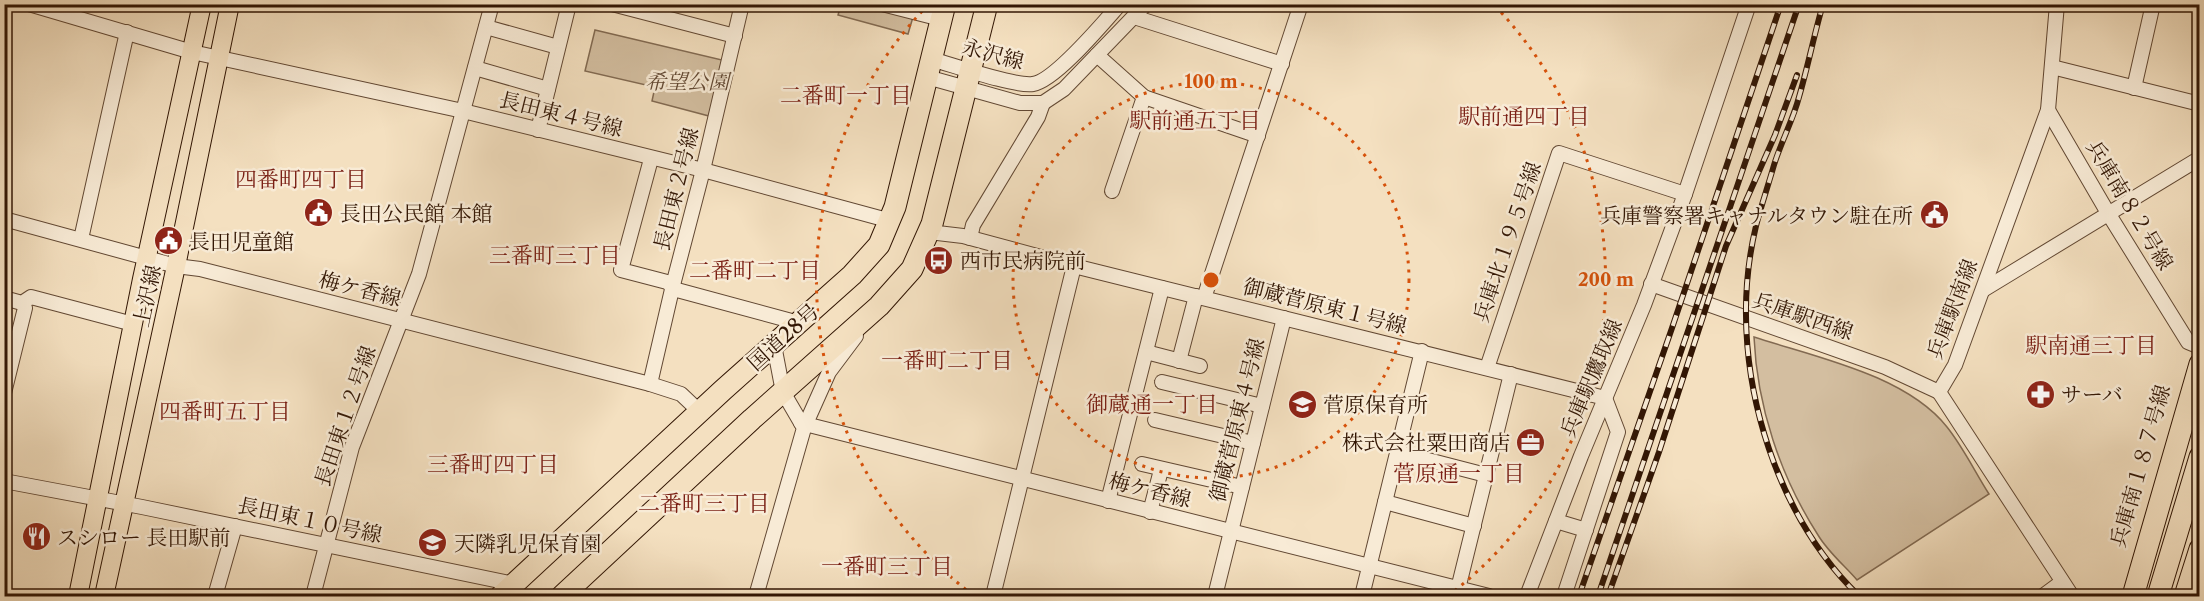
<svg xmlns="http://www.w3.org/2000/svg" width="2204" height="601" font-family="'Libre Caslon Text','Noto Serif JP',serif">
  <rect width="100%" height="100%" fill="#f4e0c0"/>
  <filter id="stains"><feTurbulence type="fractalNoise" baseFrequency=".00333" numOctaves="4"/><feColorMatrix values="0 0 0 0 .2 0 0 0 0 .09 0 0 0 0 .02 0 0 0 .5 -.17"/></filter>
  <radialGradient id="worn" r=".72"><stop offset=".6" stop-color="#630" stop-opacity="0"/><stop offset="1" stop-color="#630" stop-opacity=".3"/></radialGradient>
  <!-- green -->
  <g fill="#d3bea0" stroke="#826a52" stroke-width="1.5">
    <polygon points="865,4 913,17 908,34 838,15 841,5"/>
    <polygon points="595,30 722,60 709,116 652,101 655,87 585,71"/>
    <path d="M1754,337c61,20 152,38 193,90 16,20 28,45 42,67l-132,86c-12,-14 -29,-28 -39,-45 -38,-59 -61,-129 -64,-198z"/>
  </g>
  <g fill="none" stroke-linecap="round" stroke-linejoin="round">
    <defs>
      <g id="minor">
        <polyline points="29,4 192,52 463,111 703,170 891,221"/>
        <polyline points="612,4 735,36"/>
        <polyline points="882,4 941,19"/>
        <polyline points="2057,4 2048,110 1955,365 1939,392 2072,596"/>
        <polyline points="1134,17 1282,64"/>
        <polyline points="486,27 558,47"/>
        <polyline points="1097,55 1144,97 1258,136"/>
        <path d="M931,59c22,6 84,28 102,25 22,-3 71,-62 87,-80"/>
        <polyline points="2052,67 2200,104"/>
        <polyline points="475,68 548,89"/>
        <polyline points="927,77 1020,103 1043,103 1064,89 1146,4"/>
        <polyline points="2134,88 2153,4"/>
        <polyline points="2048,110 2108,213 2188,342 2200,347"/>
        <polyline points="538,130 569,4"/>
        <polyline points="651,159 621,270 667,282 677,290 799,323"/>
        <polyline points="1112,191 1144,97"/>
        <polyline points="4,219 176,266 200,269 650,384 681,394 700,412"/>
        <polyline points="929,232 963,236 1074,266 1605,398 1618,432 1564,596"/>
        <polyline points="970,238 973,225 1038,117 1043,103"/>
        <polyline points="81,239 127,32"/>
        <polyline points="1651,284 1885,367 1939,392"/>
        <polyline points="1983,290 2200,158"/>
        <polyline points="4,298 22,303 31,297 133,324"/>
        <polyline points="1204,298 1301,4"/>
        <polyline points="1146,352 1200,366"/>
        <polyline points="1179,361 1196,296"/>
        <polyline points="1487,368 1559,153 1685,194"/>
        <polyline points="1162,382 1262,406"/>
        <polyline points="650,384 673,285 703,170 742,4"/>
        <polyline points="4,393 25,308 22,303"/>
        <polyline points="1155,420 1253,443"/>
        <polyline points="801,423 1489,596"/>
        <polyline points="804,428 829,372 856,336"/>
        <polyline points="1397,452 1486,475"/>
        <polyline points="1142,464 1242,487"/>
        <polyline points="4,481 142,507 514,584"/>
        <polyline points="1108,501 1162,288"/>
        <polyline points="1385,502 1474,526"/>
        <polyline points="1150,512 1161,470"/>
        <polyline points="1556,521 1586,530"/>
        <polyline points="1458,589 1511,374"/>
        <polyline points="215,596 235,526"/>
        <polyline points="313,596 352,447 419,274 492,4"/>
        <polyline points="756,596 804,428 783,392 774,345"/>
        <polyline points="993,596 1074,266"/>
        <polyline points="1215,596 1284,318"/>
        <polyline points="1362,596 1422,351"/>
        <polyline points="1527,596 1581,456 1644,305 1685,194 1749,4"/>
        <polyline points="2043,596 2062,582"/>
      </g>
      <g id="major">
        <polyline points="78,596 142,279 202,4"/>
        <polyline points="104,596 176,266 230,4"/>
      </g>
      <g id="highway">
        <polyline points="501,596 723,390 852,275 879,245 895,207 945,4"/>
        <polyline points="562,596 752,419 879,306 912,269 932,224 987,4"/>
        <polyline points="2133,596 2200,364"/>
        <polyline points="2158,596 2200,457"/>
        <polyline points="2185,596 2200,549"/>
      </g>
    </defs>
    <!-- minor casing -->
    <use href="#minor" stroke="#624833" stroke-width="16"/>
    <!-- major casing -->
    <use href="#major" stroke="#321604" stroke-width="20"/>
    <!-- highway casing -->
    <use href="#highway" stroke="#321604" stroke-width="23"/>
    <!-- minor -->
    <use href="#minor" stroke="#f8ebd6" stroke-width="14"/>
    <!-- major -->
    <use href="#major" stroke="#f4e0c0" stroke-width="18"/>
    <!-- highway -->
    <use href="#highway" stroke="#f4e0c0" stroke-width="21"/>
    <defs>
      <g id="rail">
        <path d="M1823,4c-9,31 -15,62 -24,93 -6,23 -18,45 -25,68 -6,21 -13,41 -18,61 -19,79 -10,162 18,237 19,50 47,96 85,133"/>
        <polyline points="1579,596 1672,328 1781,4"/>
        <polyline points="1598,596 1799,4"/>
        <polyline points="1608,596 1659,452 1726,246 1775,135 1797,75"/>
      </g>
    </defs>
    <!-- rail casing -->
    <use href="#rail" stroke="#321604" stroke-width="6"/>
    <!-- rail -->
    <use href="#rail" stroke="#f8ebd6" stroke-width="4" stroke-dasharray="11" stroke-linecap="butt"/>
  </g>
  <!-- distance rings -->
  <g fill="none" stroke="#d6520b" stroke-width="3" stroke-dasharray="3 6">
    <circle cx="1211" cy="280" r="198"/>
    <path d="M973 595A395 395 0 0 1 927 6M1495 6A395 395 0 0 1 1449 595"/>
  </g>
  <!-- icons -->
  <defs>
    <symbol id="civic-disc" viewBox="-11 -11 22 22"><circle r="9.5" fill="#8f2418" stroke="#f8ebd6"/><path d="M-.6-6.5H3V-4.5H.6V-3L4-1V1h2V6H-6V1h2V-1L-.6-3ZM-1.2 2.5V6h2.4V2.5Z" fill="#fff"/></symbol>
    <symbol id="bus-disc" viewBox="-11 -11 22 22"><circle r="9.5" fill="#8f2418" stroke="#f8ebd6"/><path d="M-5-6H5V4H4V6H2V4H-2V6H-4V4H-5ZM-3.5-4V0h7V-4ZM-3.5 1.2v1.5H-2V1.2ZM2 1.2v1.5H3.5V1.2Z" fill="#fff"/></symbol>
    <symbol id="pharmacy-disc" viewBox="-11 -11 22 22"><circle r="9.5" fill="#8f2418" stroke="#f8ebd6"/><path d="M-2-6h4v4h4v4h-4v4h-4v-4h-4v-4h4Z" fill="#fff"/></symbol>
    <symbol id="school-disc" viewBox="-11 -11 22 22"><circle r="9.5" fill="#8f2418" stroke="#f8ebd6"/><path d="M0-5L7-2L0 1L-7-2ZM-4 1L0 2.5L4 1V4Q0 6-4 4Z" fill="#fff"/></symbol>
    <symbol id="office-disc" viewBox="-11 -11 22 22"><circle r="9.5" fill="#8f2418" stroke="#f8ebd6"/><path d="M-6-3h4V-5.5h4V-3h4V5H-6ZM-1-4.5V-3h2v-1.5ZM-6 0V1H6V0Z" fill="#fff"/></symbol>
    <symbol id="restaurant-disc" viewBox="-11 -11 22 22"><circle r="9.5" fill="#8f2418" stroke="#f8ebd6"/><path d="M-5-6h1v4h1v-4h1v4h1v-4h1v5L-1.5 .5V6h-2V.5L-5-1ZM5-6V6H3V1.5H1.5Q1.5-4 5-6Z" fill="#fff"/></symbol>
  </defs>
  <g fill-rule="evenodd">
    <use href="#civic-disc" x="302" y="196" width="33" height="33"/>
    <use href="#civic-disc" x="1918" y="198" width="33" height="33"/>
    <use href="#civic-disc" x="152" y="224" width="33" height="33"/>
    <use href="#bus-disc" x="922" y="244" width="33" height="33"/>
    <use href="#pharmacy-disc" x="2024" y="378" width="33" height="33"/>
    <use href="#school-disc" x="1286" y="388" width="33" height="33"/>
    <use href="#office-disc" x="1514" y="426" width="33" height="33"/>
    <use href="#restaurant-disc" x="20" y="520" width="33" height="33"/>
    <use href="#school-disc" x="416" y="526" width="33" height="33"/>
  </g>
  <g text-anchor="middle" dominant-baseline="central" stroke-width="5" stroke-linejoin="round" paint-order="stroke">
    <!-- street labels -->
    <g font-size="21" fill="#321604" stroke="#f8ebd6">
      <text transform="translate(993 54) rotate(15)">永沢線</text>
      <text transform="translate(561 114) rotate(14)">長田東４号線</text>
      <text transform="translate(676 189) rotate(-76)">長田東２号線</text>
      <text transform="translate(2130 205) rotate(59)">兵庫南８２号線</text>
      <text transform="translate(1507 242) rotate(-71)">兵庫北１９５号線</text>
      <text transform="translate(360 289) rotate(14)">梅ケ香線</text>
      <text transform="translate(147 296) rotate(-78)">上沢線</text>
      <text transform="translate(1325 306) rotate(14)">御蔵菅原東１号線</text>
      <text transform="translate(1952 309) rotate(-69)">兵庫駅南線</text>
      <text transform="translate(1803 316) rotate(19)">兵庫駅西線</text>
      <text transform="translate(783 337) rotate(-42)">国道28号</text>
      <text transform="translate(1591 378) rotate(-67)">兵庫駅鷹取線</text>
      <text transform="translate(345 416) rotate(-71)">長田東１２号線</text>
      <text transform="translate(1237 420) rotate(-76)">御蔵菅原東４号線</text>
      <text transform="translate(2140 466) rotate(-74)">兵庫南１８７号線</text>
      <text transform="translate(1150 490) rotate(14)">梅ケ香線</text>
      <text transform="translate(310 520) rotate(12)">長田東１０号線</text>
    </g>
    <!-- park labels -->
    <g font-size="21" font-style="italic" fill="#624833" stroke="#f8ebd6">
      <text x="687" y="81">希望公園</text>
    </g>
    <!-- poi labels -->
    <g font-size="21" fill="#321604" stroke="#f8ebd6" text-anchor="start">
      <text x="340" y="213">長田公民館 本館</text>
      <text x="1913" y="215" text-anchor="end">兵庫警察署キャナルタウン駐在所</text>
      <text x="189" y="241">長田児童館</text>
      <text x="960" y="260">西市民病院前</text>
      <text x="2061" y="394">サーバ</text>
      <text x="1323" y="404">菅原保育所</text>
      <text x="1510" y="442" text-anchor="end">株式会社粟田商店</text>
      <text x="57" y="537">スシロー 長田駅前</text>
      <text x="454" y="543">天隣乳児保育園</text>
    </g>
    <!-- neighbourhood labels -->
    <g font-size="22" fill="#7a1f14" stroke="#f8ebd6">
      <text x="846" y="95">二番町一丁目</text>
      <text x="1524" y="116">駅前通四丁目</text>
      <text x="1195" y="120">駅前通五丁目</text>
      <text x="301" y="179">四番町四丁目</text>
      <text x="555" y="255">三番町三丁目</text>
      <text x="755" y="270">二番町二丁目</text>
      <text x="2091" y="345">駅南通三丁目</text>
      <text x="947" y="360">一番町二丁目</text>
      <text x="1152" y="404">御蔵通一丁目</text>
      <text x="225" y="411">四番町五丁目</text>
      <text x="493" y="464">三番町四丁目</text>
      <text x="1459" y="473">菅原通一丁目</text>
      <text x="704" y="503">二番町三丁目</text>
      <text x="887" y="566">一番町三丁目</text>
    </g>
  </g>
  <circle cx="1211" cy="280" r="9" fill="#d6520b" stroke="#f8ebd6" stroke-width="3"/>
  <g font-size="18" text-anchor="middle" font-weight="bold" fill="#d6520b" stroke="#f8ebd6" stroke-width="5" stroke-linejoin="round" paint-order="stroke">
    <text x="1211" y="88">100 m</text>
    <text x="1606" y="286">200 m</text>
  </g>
  <!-- margin -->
  <rect width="2204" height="601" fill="none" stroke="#f4e0c0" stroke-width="24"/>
  <rect x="6" y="6" width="2192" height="589" fill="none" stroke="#321604" stroke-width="3"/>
  <rect x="12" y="12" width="2180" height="577" fill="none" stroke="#321604" stroke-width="1.5"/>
  <rect width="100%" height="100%" filter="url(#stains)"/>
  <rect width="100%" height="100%" fill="url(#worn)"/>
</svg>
